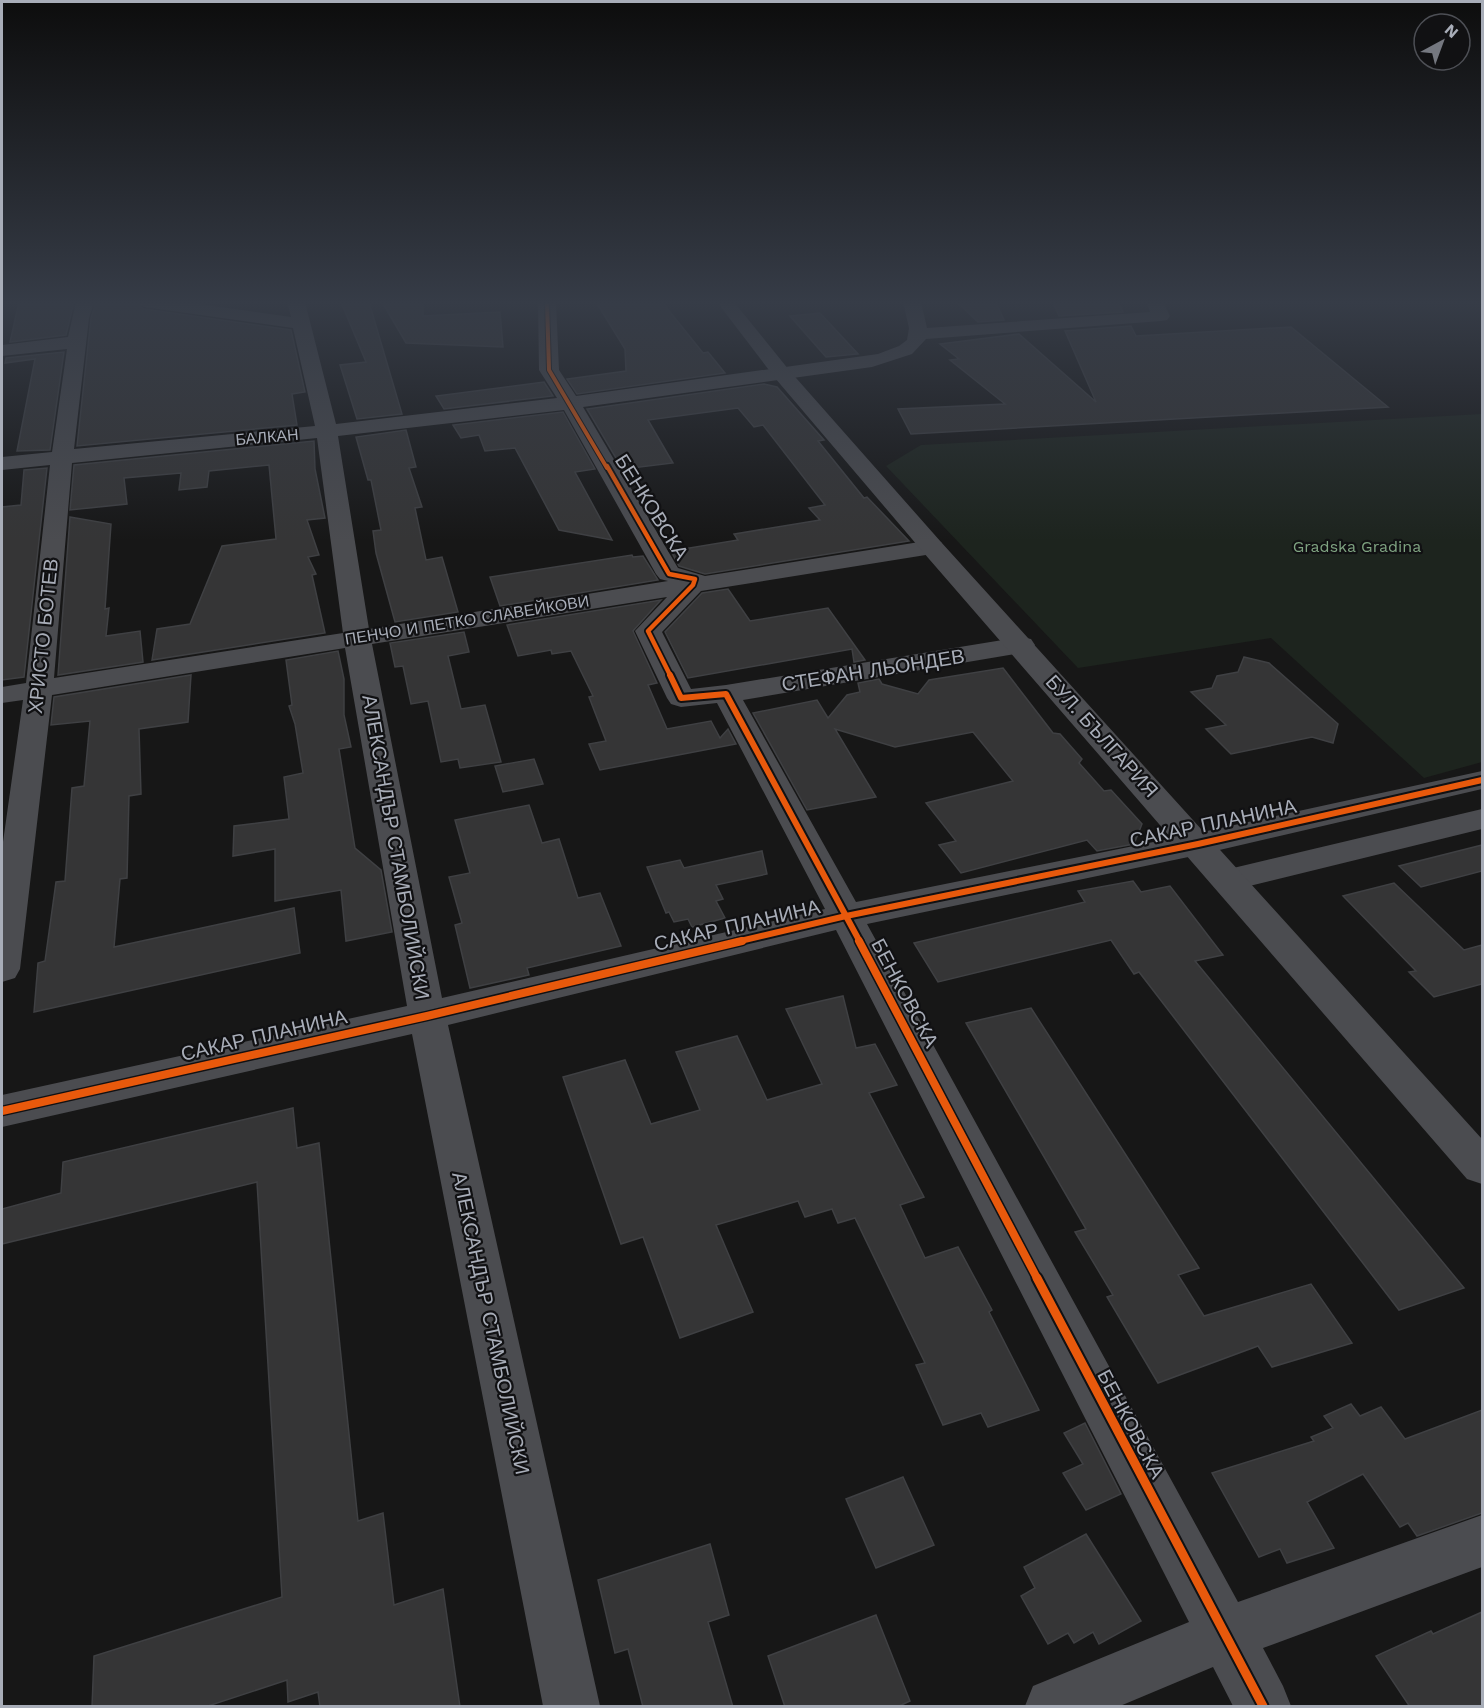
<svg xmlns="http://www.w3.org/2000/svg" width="1484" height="1708" font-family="'Work Sans',sans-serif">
  <rect width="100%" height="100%" fill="#171717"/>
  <!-- green -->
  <polygon fill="#1d241e" points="1482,414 1482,762 1424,778 1271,638 1078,668 886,466 921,445"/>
  <!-- building -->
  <g fill="#353536" stroke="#3f4043" stroke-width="1.5">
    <polygon points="19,302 74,302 66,335 10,342"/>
    <polygon points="96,302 134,302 144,309 291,330 305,392 292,394 297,425 77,446 91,318"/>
    <polygon points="341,302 369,302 402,414 357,419 340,365 366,362"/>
    <polygon points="382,302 423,302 423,316 500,312 503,347 406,343"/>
    <polygon points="596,302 662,302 703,353 708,352 725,373 577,394 567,379 626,371 625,349"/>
    <polygon points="957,302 996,302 1004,320 978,322"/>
    <polygon points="1053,302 1118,302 1123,312 1059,316"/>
    <polygon points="820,313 858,354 826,357 790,316"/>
    <polygon points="1131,326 1136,336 1291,327 1388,407 911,434 898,409 1005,404 950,360 959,359 940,344 1019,334 1096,402 1065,331"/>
    <polygon points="64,352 50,450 17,451 35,359 5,363 6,358"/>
    <polygon points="544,382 553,396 444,409 436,396"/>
    <polygon points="764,384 777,387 824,440 818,441 864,498 867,497 909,541 705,574 679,566 671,551 738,540 734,534 820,520 809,508 825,505 763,425 754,427 738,408 648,420 673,463 632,468 630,463 620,465 587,409"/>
    <polygon points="563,412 595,469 575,472 612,540 559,530 515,448 485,451 479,435 461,438 453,425"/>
    <polygon points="406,430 416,467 409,468 422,507 415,508 426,560 442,557 458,612 395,622 376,553 373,531 381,530 371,480 368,480 356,437"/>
    <polygon points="314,441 315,469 325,518 307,520 319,555 308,557 316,574 312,575 325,633 152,660 157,629 190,624 222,546 276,539 269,465 209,471 207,487 179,490 181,473 124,478 127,504 70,510 74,465"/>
    <polygon points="47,468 24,677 2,680 2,507 21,505 24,470"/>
    <polygon points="70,517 111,524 105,609 109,608 106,636 140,631 143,662 58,675"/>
    <polygon points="632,555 633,557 643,556 658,580 500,606 490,577"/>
    <polygon points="728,589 750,621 828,608 865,660 854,662 852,649 688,678 665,632 702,593"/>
    <polygon points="661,600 633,631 657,683 648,685 667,729 711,721 720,738 728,729 736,744 600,770 589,744 606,741 589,697 593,696 571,651 552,654 551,650 518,656 507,625"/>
    <polygon points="464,632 469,652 448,656 461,709 485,705 501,762 460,768 458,759 441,762 428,701 411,704 403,666 395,667 390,643"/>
    <polygon points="338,651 344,679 344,715 351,747 339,749 355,848 381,870 392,932 346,941 341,890 275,901 275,849 233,856 234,826 289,819 284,777 303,773 295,724 289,706 292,705 286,660"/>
    <polygon points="1244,657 1269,663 1338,724 1333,743 1312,737 1231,754 1206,729 1226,725 1191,692 1212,688 1217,676 1238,672"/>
    <polygon points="1003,668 1053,733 1060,734 1082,759 1079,763 1104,791 1111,790 1142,824 1134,844 1097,851 1087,840 961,873 939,845 956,841 926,803 1013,781 973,732 895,747 835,729 876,797 807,810 753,713 817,700 828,718 847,695 860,692 858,683 879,679 882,684 918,694 929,680"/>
    <polygon points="191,675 188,722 139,729 141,794 129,796 127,878 120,879 114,947 294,908 300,953 34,1012 38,963 45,961 56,882 65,881 72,788 84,786 90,721 51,725 54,697"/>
    <polygon points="534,759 543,784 503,792 495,766"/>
    <polygon points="529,805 542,843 559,839 578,898 600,893 621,946 527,968 529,975 470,988 455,925 462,923 449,877 470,873 455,820"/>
    <polygon points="1482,845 1482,871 1421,887 1399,866"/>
    <polygon points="762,851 767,874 716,885 723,899 716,901 725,918 692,927 688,919 674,922 669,912 666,913 647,867 680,860 684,868"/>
    <polygon points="1133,881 1141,892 1170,886 1223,955 1195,961 1464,1288 1399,1310 1139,972 1134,974 1111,940 938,982 914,943 1085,902 1078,891"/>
    <polygon points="1394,883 1464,950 1482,945 1482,984 1434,997 1409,972 1416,971 1343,896"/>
    <polygon points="843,996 856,1048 875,1044 897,1085 869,1093 924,1197 900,1205 925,1258 958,1247 992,1310 989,1312 1039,1410 988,1427 981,1413 943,1425 916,1365 925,1363 855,1218 838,1223 832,1209 805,1217 798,1201 716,1225 753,1312 680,1338 643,1237 621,1244 563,1077 625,1060 651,1124 700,1110 676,1052 737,1036 767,1100 822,1084 786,1009"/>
    <polygon points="1031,1008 1199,1268 1178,1275 1204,1316 1311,1284 1352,1343 1272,1367 1258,1346 1158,1383 1107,1297 1113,1295 1075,1232 1086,1229 966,1023"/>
    <polygon points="293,1108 297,1148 319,1143 358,1521 383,1513 394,1605 443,1589 460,1707 320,1707 318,1692 288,1702 287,1680 205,1707 92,1707 94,1656 282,1597 257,1182 2,1244 2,1209 61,1193 63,1162"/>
    <polygon points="1351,1404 1360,1416 1381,1407 1405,1439 1482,1410 1482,1513 1417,1536 1408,1523 1400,1527 1363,1474 1307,1502 1334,1548 1287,1563 1280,1549 1259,1557 1212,1473 1314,1441 1311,1437 1333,1428 1324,1416"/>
    <polygon points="1085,1423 1121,1494 1086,1510 1063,1473 1083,1464 1064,1433"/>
    <polygon points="903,1477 934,1545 876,1568 846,1499"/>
    <polygon points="1086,1534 1141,1621 1099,1644 1093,1632 1074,1643 1068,1633 1048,1644 1021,1596 1035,1588 1024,1567"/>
    <polygon points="710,1544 729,1615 708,1622 733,1707 643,1707 628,1649 615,1653 598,1580"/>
    <polygon points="1482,1612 1482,1707 1410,1707 1376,1656 1431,1631 1433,1634"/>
    <polygon points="876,1615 910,1701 897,1707 785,1707 768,1656"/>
  </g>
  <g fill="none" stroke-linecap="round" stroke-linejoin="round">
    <!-- minor -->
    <g fill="#4b4c50" fill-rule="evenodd">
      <path d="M76,302h18l-5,16 -15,131 241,-23 -22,-98 -149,-21 -8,-5h49l106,15 -4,-15h18l31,122 221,-26 -18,-28 -1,-68h18l3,68 17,26 302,-42 21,-8 8,-6 2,-12 -6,-26h18l6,26 223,-16 -4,-10h17l7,14 -3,4 -6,1 -235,18 -14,15 -40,13 -289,40 95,161 27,8 227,-36 9,2 3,5 -3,5 -9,2 -231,37 -39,41 29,57 35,-4 295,-48 10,2 4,6 -4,6 -10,2 -278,47 113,202 342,-69 284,-62v18l-284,66 -331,69 371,678 244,-87v52l-219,81 20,38 8,20h-58l-20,-39 -93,39h-95l8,-20 156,-64 -353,-692 -388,95 152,681h-57l-131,-672 -410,93v-32l405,-89 -62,-358 -293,47 -32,274 -5,9 -13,4v-133l21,-149 -21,3v-16l24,-4 24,-218 -48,5v-13l50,-5 15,-103 -65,7v-11l66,-8zM564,410l92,164 4,5 8,2 -299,48 -31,-193zM317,438l26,195 -289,45 18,-215zM667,597l-32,34 32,67 4,6 10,3 36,-4 108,206 -383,89 -70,-354z"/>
      <polygon points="1482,809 1482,829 1229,891 1217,888 1212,880 1217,872 1229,869"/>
    </g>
    <!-- tertiary -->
    <polygon fill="#4b4c50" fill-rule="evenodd" points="717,302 734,302 789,370 941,542 1482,1139 1482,1184 1467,1179 923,552 775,378"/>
    <defs>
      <polyline id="cycleway-far4" points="547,302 549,370 607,468"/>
      <polyline id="cycleway-far3" points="607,466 669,574 695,579 693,585 648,631 671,677"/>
      <g id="cycleway-far2">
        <polyline points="670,675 681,698 726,694 860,942"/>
        <polyline points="736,942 846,916 1198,844 1482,780"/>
      </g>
      <g id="cycleway-far1">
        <polyline points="859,941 1038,1280"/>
        <polyline points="2,1111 427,1016 742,941"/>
      </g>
      <polyline id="cycleway" points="1037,1278 1263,1706"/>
    </defs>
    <!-- cycleway-far4 casing -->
    <use href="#cycleway-far4" stroke="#111113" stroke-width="6"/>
    <!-- cycleway-far3 casing -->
    <use href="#cycleway-far3" stroke="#111113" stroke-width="8"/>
    <!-- cycleway-far2 casing -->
    <use href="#cycleway-far2" stroke="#111113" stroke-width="10"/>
    <!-- cycleway-far1 casing -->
    <use href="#cycleway-far1" stroke="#111113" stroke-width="11"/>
    <!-- cycleway casing -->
    <use href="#cycleway" stroke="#111113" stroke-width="13"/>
    <!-- cycleway-far4 -->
    <use href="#cycleway-far4" stroke="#e8590c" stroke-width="4"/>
    <!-- cycleway-far3 -->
    <use href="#cycleway-far3" stroke="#e8590c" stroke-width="4.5"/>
    <!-- cycleway-far2 -->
    <use href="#cycleway-far2" stroke="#e8590c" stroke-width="6"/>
    <!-- cycleway-far1 -->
    <use href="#cycleway-far1" stroke="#e8590c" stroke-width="8"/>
    <!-- cycleway -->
    <use href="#cycleway" stroke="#e8590c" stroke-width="9"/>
  </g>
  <!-- sky -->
  <linearGradient id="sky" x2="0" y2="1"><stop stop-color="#0d0d0d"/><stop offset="0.56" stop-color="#363c47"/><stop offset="1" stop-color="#363c47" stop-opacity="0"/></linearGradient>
  <rect width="1484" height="541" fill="url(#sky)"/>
  <g text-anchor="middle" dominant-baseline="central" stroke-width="4.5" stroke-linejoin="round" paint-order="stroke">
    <!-- far-street labels -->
    <g font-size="16" fill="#a8adb8" stroke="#111113">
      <text transform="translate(267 437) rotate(-5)">БАЛКАН</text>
      <text transform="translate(467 620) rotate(-9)">ПЕНЧО И ПЕТКО СЛАВЕЙКОВИ</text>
    </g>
    <!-- far-park labels -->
    <g font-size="16" fill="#7fa381" stroke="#111113">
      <text x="1357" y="546">Gradska Gradina</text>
    </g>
    <!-- street labels -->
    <g font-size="20" fill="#a8adb8" stroke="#111113">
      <text transform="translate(652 507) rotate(58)">БЕНКОВСКА</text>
      <text transform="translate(43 636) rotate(-84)">ХРИСТО БОТЕВ</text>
      <text transform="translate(873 670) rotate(-9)">СТЕФАН ЛЬОНДЕВ</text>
      <text transform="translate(1102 736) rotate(48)">БУЛ. БЪЛГАРИЯ</text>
      <text transform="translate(1213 823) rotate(-12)">САКАР ПЛАНИНА</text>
      <text transform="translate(396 847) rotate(80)">АЛЕКСАНДЪР СТАМБОЛИЙСКИ</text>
      <text transform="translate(737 925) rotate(-13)">САКАР ПЛАНИНА</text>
      <text transform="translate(905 993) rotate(62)">БЕНКОВСКА</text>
      <text transform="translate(264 1035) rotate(-13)">САКАР ПЛАНИНА</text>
      <text transform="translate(491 1323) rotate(78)">АЛЕКСАНДЪР СТАМБОЛИЙСКИ</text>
      <text transform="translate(1131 1424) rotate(62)">БЕНКОВСКА</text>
    </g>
  </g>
  <!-- border -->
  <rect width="1484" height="1708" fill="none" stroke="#a8adb8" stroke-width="6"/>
  <!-- north arrow -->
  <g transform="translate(1442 42) rotate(41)"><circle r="28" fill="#111113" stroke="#4d4f55" stroke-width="1.5"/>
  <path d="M0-4.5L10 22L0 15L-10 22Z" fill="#757880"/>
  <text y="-9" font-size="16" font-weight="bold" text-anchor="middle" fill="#a8adb8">N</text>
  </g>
</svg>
